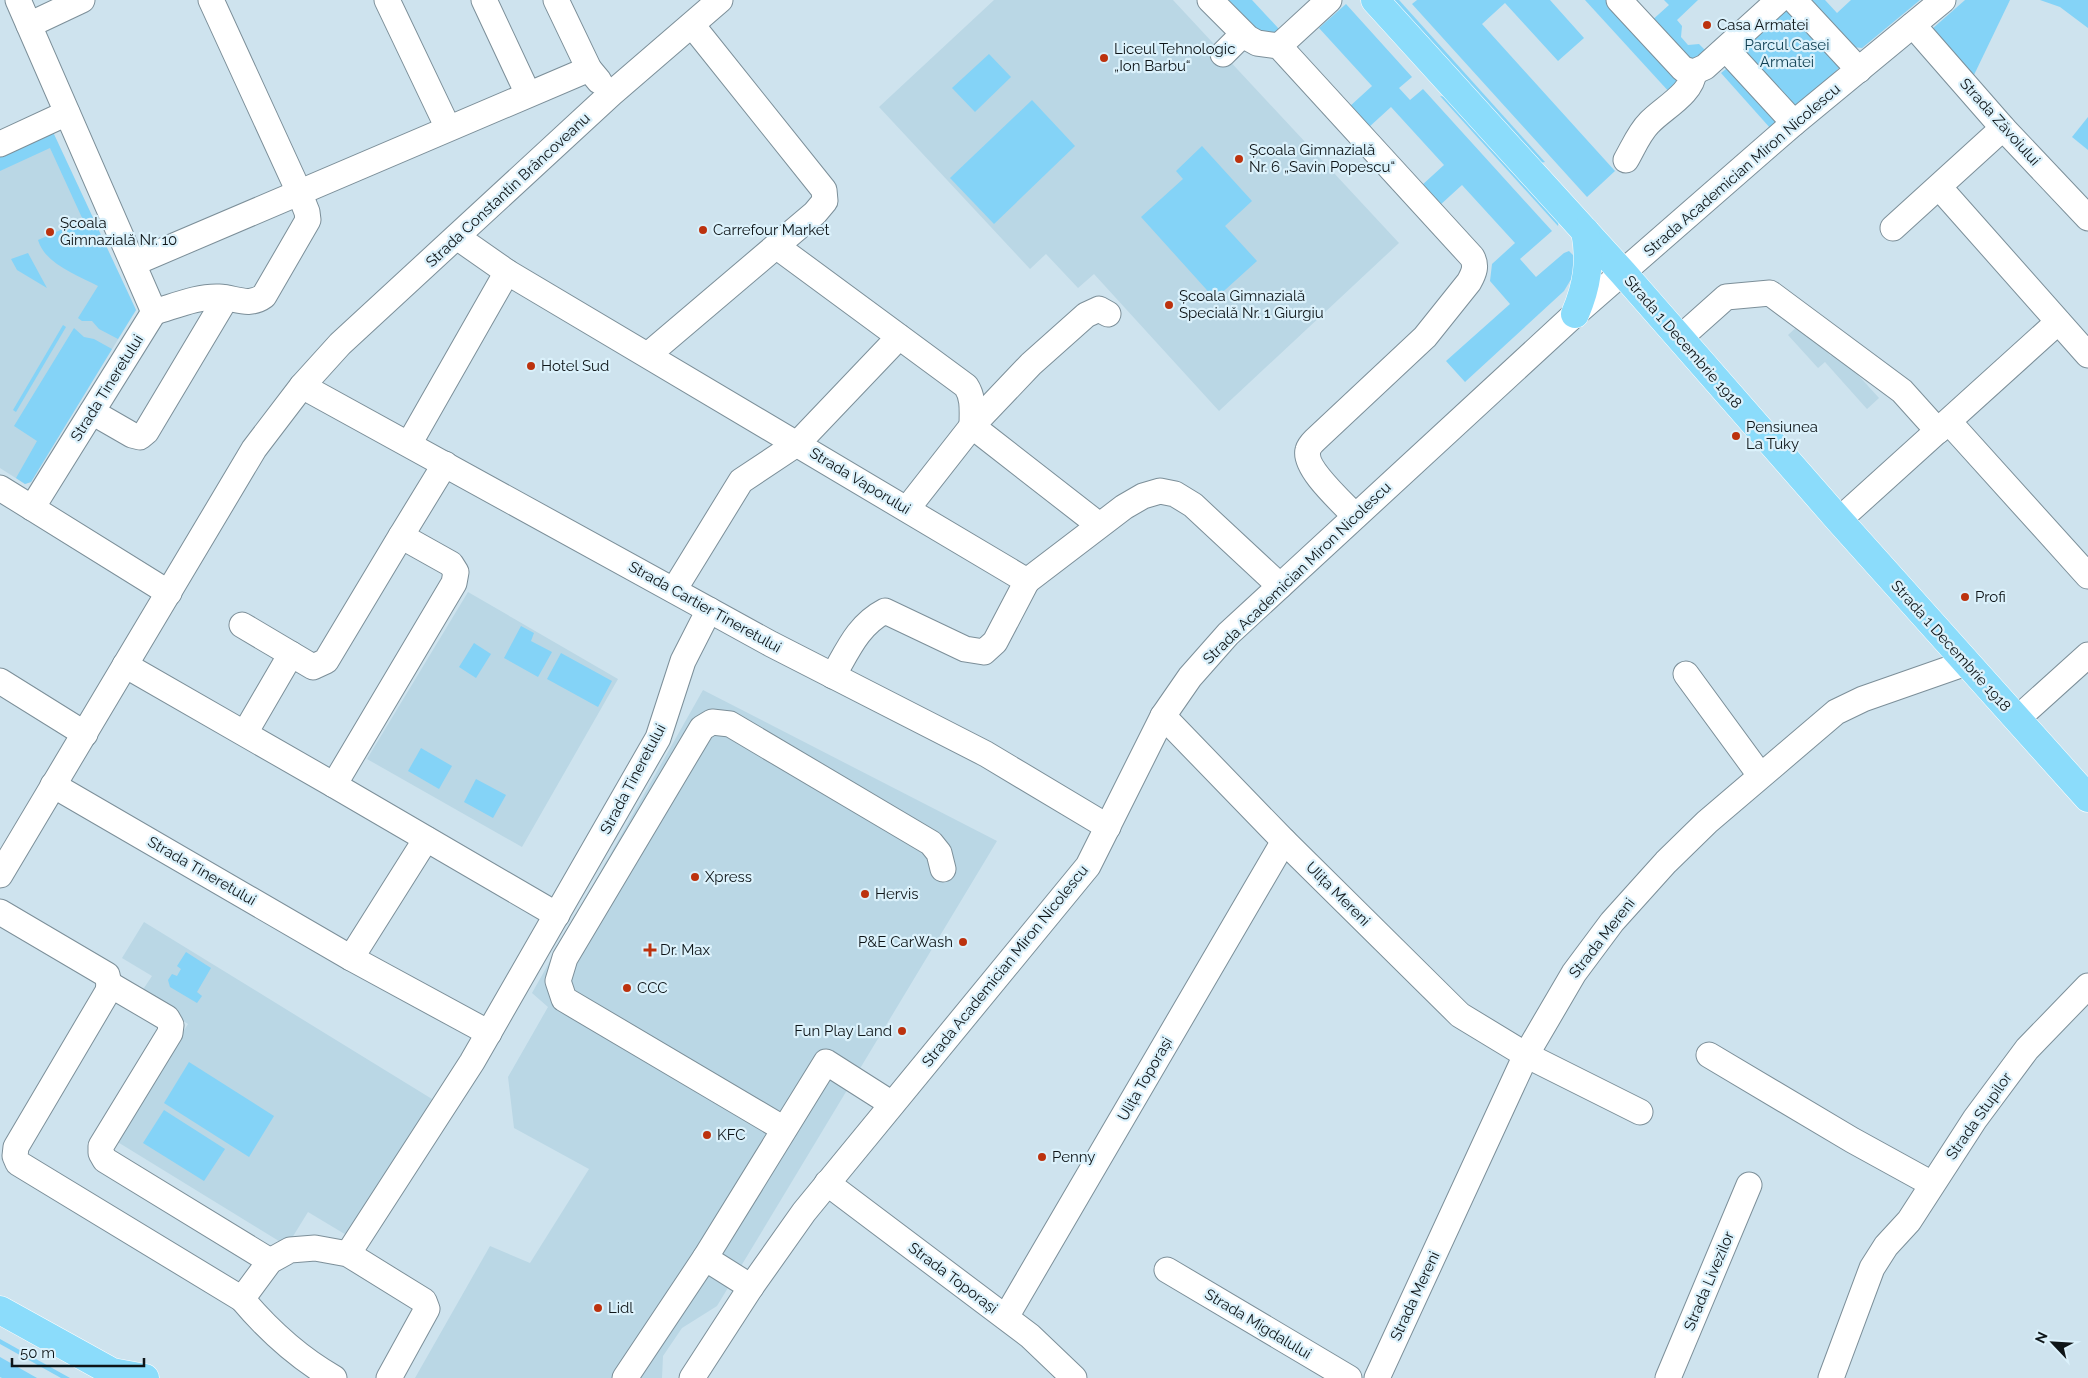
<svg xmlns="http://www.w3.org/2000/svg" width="2088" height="1378" font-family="Raleway,sans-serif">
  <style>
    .built { fill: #bad7e5 }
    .green { fill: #84d3f7 }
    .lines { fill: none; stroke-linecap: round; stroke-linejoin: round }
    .minor-casing { stroke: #7c8f99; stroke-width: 27 }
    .major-casing { stroke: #fff; stroke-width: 29 }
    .minor { stroke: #fff; stroke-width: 25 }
    .major { stroke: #8bdcfb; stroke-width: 28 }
    .poi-dot { fill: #bc320e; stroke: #dbf1fb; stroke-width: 2 }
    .labels { text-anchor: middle; stroke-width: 4.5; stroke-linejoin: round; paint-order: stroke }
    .poi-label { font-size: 15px; fill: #0e1518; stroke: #dbf1fb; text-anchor: start }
    .park-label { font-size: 15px; fill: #0f3f52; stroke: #dbf1fb }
    .street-label { font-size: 15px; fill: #0e1518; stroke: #dbf1fb }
  </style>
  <rect width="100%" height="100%" fill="#cee3ee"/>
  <g class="built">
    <path d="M 994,0 L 1173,0 L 1399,243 L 1219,411 L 1094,274 L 1078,288 L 1046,254 L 1030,269 L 879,107 Z"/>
    <path d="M 52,130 L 136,310 L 31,482 L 25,484 L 0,468 L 0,155 Z"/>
    <path d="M 1801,323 L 1831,356 L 1836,351 L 1879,398 L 1867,409 L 1825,362 L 1818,368 L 1788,335 Z"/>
    <path d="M 468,592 L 618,679 L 522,847 L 367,759 Z"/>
    <path d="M 703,690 L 997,841 L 717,1306 L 682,1328 L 663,1356 L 662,1378 L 415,1378 L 490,1246 L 530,1263 L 589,1169 L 514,1128 L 508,1077 L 548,1007 L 532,993 Z"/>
    <path d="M 144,922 L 432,1099 L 348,1236 L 308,1212 L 287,1246 L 116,1141 L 188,1024 L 140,994 L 152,976 L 122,958 Z"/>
  </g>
  <g class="green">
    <path d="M 1222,0 L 1252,0 L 1279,29 L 1274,33 L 1263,35 Z"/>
    <path d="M 1392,0 L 1399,0 L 1545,162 L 1540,163 Z"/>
    <path d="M 1417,0 L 1550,0 L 1584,38 L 1558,61 L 1505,3 L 1482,24 L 1615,171 L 1587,197 L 1412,4 Z"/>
    <path d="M 1585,0 L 1610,0 L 1683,82 L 1671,94 Z"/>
    <path d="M 1664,0 L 1698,0 L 1677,20 L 1682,26 L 1681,37 L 1688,45 L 1699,44 L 1705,50 L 1733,24 L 1739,31 L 1700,66 L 1649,23 L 1669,5 Z"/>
    <path d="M 1812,0 L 1825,0 L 1837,13 L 1851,0 L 1920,0 L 1862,48 L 1853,47 Z"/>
    <path d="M 1965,0 L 2010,0 L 1973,77 L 1932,29 Z"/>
    <path d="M 2040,0 L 2088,0 L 2088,28 L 2060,7 Z"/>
    <path d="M 1346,4 L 1412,77 L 1399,88 L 1410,100 L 1423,89 L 1552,231 L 1520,259 L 1536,277 L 1564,253 L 1569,251 L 1574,256 L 1573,276 L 1564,291 L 1465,382 L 1446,361 L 1510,304 L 1490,281 L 1492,264 L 1515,243 L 1462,185 L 1439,206 L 1421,186 L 1444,165 L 1391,107 L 1368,128 L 1349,107 L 1372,86 L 1319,28 Z"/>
    <path d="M 1786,4 L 1840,67 L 1797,108 L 1739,45 Z"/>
    <path d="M 989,54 L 1011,77 L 975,112 L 952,88 Z"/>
    <path d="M 1726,69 L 1730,69 L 1775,119 L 1775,124 L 1771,129 L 1721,73 Z"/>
    <path d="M 1440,96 L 1447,97 L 1559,220 L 1558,226 Z"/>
    <path d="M 1032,100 L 1075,146 L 994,224 L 950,178 Z"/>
    <path d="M 2088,117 L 2088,150 L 2072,137 Z"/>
    <path d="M 52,130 L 136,310 L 118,339 L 99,329 L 92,321 L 82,321 L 78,318 L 98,286 C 77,275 45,264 38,240 L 83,220 L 50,148 L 0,171 L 0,155 Z"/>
    <path d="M 1202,146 L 1252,201 L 1225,226 L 1257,261 L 1215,299 L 1141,217 L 1183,179 L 1176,171 Z"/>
    <path d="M 28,253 L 47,288 L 17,270 L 11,259 Z"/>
    <path d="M 63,325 L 66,327 L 16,412 L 13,410 Z"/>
    <path d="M 74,328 L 84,337 L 94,339 L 112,349 L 31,482 L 25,484 L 16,478 L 37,441 L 14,426 Z"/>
    <path d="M 521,626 L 534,633 L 531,641 L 552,652 L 538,677 L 504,658 Z"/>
    <path d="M 474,643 L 491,654 L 476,678 L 459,667 Z"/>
    <path d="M 561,653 L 612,681 L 598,707 L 547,679 Z"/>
    <path d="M 421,748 L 452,766 L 439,789 L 408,771 Z"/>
    <path d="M 476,779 L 506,795 L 493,818 L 464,802 Z"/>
    <path d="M 186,952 L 211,968 L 197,992 L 202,996 L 197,1003 L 170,987 L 168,980 L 172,974 L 177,976 L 181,969 L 177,966 Z"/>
    <path d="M 189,1062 L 274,1116 L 249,1157 L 164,1103 Z"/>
    <path d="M 164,1110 L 225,1149 L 204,1181 L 143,1143 Z"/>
    <path d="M 0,1339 L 70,1378 L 61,1378 L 0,1344 Z"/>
    <path d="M 0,1357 L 37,1378 L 2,1378 L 0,1377 Z"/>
  </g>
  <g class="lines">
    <g class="minor-casing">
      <g id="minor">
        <path d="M 18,0 L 154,312"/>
        <path d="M 387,0 L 448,128"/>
        <path d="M 484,0 L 528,94"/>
        <path d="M 556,0 L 589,69 L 599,81"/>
        <path d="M 1210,0 L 1248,38 L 1257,43 L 1279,46 L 1472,257 C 1477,266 1474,273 1469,282 L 1425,337 L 1315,440 C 1313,442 1309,446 1308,450 C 1303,468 1343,503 1355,516"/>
        <path d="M 1619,0 L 1683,69 L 1694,72 L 1705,67 L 1779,0"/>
        <path d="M 1794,0 L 1859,70"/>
        <path d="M 29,25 L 82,0"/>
        <path d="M 1913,25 L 2003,128 L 2088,218"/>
        <path d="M 1279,46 L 1329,0"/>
        <path d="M 1726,49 L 1794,123"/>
        <path d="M 1223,54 L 1243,34"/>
        <path d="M 0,144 L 67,113"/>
        <path d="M 1626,160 C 1633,148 1639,133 1649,123 C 1663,108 1692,94 1694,72"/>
        <path d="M 1939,187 L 2088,355"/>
        <path d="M 1893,228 L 2003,128"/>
        <path d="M 457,237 L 507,272 L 1027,581 L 995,642 L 984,652 L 965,649 L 885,611 C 858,625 848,650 833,676"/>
        <path d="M 776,246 L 966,386 C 974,398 972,412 972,426 L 1099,525"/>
        <path d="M 134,263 L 589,69"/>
        <path d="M 154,312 C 175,306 198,296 219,297 C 236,298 249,307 264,296 L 308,220 L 307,212 L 299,192 L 211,0"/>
        <path d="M 1680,338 L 1726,297 L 1770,293 L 1902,391 L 1938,431"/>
        <path d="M 649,354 L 815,213 L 825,201 L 824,190 L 692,25"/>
        <path d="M 302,386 L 771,644 L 986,754 L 1108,827"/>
        <path d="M 92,412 L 132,435 L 140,437 L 146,432 L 226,298"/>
        <path d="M 1949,422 L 2088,576"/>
        <path d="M 409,444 L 507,272"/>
        <path d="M 0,488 L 169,593"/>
        <path d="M 32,508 L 154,312"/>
        <path d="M 907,509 L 972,426 L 1031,364 L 1086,315 L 1099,309 L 1108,314"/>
        <path d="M 1839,520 L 2058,322"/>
        <path d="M 1027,581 L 1124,507 L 1143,496 L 1160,491 L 1175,494 L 1193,505 L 1280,586"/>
        <path d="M 674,590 L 741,481 L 798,443 L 899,337"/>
        <path d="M 242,625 L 291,654"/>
        <path d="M 125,665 L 334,785 L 557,915"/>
        <path d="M 1686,674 L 1760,775"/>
        <path d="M 0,681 L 85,734"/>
        <path d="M 1163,716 L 1284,841 L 1460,1015 L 1526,1055 L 1640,1112"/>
        <path d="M 2017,719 L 2088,655"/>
        <path d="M 245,733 L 291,654 L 313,667 L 326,661 L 401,536"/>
        <path d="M 53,785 L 351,958 L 489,1033"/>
        <path d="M 334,785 L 454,583 L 456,572 L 451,564 L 401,536 L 445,464"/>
        <path d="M 0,875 L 254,449 L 302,386 L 340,344 L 611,94 L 720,0"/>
        <path d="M 0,912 L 107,975 L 109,984 L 108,991 L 16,1147 L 15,1156 L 18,1163 L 242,1299 L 270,1261 L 290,1250 L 315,1248 L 348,1254 L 424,1301 L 427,1309 L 389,1378"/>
        <path d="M 351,958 L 426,839"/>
        <path d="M 109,984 L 167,1018 L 171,1025 L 170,1033 L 101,1146 L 101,1153 L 105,1160 L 270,1261"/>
        <path d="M 1709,1055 L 1852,1140 L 1932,1184"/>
        <path d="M 784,1129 L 564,999 L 558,981 L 565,958 L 702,728 L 712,722 L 730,724 L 931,843 L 939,853 L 943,869"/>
        <path d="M 827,1183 L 1030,1336 L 1074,1378"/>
        <path d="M 348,1254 L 472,1062 L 658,738 L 683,661 L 709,610"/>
        <path d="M 705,1258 L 826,1062 L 892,1104"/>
        <path d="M 1167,1270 L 1349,1378"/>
        <path d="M 242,1299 C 269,1331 297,1357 334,1378"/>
        <path d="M 1006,1317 L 1284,841"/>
        <path d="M 625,1378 L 705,1258 L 751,1287"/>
        <path d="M 692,1378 L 751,1287 L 804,1212 L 1088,866 L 1163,716 L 1190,677 L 1228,634 L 1575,314 L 1794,123 L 1943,0"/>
        <path d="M 1377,1378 L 1526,1055 L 1574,973 L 1612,922 L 1666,862 L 1707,822 L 1836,712 L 1863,699 L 1966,663"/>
        <path d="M 1668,1378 L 1749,1185"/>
        <path d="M 1831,1378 L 1872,1268 L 1886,1246 L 1909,1221 L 1975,1119 L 2027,1049 L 2088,986"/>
      </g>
    </g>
    <g class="major-casing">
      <g id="major">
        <path d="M 1375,0 L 1623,273 L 1839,520 L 2088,798"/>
        <path d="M 1575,314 C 1587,286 1591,261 1585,231"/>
        <path d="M 0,1310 L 112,1372 L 145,1378"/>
      </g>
    </g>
    <use href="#minor" class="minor"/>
    <use href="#major" class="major"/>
  </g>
  <g class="poi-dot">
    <circle cx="1707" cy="25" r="5"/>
    <circle cx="1104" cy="58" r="5"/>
    <circle cx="1239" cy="159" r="5"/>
    <circle cx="703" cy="230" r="5"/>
    <circle cx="50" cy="232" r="5"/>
    <circle cx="1169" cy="305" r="5"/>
    <circle cx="531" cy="366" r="5"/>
    <circle cx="1736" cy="436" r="5"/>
    <circle cx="1965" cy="597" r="5"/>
    <circle cx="695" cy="877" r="5"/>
    <circle cx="865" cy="894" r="5"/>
    <circle cx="963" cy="942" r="5"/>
    <path d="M647.5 942.5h5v5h5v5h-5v5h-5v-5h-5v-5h5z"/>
    <circle cx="627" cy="988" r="5"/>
    <circle cx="902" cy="1031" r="5"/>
    <circle cx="707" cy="1135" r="5"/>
    <circle cx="1042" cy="1157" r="5"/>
    <circle cx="598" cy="1308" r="5"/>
  </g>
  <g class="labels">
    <g class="poi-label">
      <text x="1717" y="30">Casa Armatei</text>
      <text x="1114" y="54">Liceul Tehnologic<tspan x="1114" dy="17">„Ion Barbu“</tspan></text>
      <text x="1249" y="155">Școala Gimnazială<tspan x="1249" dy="17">Nr. 6 „Savin Popescu“</tspan></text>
      <text x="60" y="228">Școala<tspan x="60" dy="17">Gimnazială Nr. 10</tspan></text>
      <text x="713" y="235">Carrefour Market</text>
      <text x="1179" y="301">Școala Gimnazială<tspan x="1179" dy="17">Specială Nr. 1 Giurgiu</tspan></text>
      <text x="541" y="371">Hotel Sud</text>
      <text x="1746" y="432">Pensiunea<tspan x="1746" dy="17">La Tuky</tspan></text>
      <text x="1975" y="602">Profi</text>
      <text x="705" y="882">Xpress</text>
      <text x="875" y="899">Hervis</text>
      <text x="953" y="947" text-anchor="end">P&amp;E CarWash</text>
      <text x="660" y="955">Dr. Max</text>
      <text x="637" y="993">CCC</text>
      <text x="892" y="1036" text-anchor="end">Fun Play Land</text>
      <text x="717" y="1140">KFC</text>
      <text x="1052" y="1162">Penny</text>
      <text x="608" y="1313">Lidl</text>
    </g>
    <g class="park-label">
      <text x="1787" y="50">Parcul Casei<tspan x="1787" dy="17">Armatei</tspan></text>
    </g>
    <g class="street-label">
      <text transform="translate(2000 122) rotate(48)" y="5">Strada Zăvoiului</text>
      <text transform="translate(1742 170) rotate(-41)" y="5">Strada Academician Miron Nicolescu</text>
      <text transform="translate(508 190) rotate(-43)" y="5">Strada Constantin Brâncoveanu</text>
      <text transform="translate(1683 342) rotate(49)" y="5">Strada 1 Decembrie 1918</text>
      <text transform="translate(107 388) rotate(-58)" y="5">Strada Tineretului</text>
      <text transform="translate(860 481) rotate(31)" y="5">Strada Vaporului</text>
      <text transform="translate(1297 573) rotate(-44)" y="5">Strada Academician Miron Nicolescu</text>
      <text transform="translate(705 607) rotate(29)" y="5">Strada Cartier Tineretului</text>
      <text transform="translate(1951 646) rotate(48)" y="5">Strada 1 Decembrie 1918</text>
      <text transform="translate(633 779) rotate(-62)" y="5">Strada Tineretului</text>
      <text transform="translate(202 871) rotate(30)" y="5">Strada Tineretului</text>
      <text transform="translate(1338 894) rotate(45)" y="5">Ulița Mereni</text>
      <text transform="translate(1602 938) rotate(-52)" y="5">Strada Mereni</text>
      <text transform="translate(1005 966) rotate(-51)" y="5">Strada Academician Miron Nicolescu</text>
      <text transform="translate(1145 1079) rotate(-60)" y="5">Ulița Toporași</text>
      <text transform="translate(1979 1116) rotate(-55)" y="5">Strada Stupilor</text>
      <text transform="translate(953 1278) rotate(37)" y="5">Strada Toporași</text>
      <text transform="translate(1709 1281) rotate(-67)" y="5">Strada Livezilor</text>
      <text transform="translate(1415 1296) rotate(-65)" y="5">Strada Mereni</text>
      <text transform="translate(1258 1324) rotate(31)" y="5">Strada Migdalului</text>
    </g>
  </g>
  <g transform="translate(2053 1343) rotate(295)" stroke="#dbf1fb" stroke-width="4" paint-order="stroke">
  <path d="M0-4L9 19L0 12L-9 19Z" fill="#0e1518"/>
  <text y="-8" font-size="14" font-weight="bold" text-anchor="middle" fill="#0e1518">N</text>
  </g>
  <path d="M12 1358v8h132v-8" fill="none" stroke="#0e1518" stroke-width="2.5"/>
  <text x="20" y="1358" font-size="15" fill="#0e1518" stroke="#dbf1fb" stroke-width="4" paint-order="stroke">50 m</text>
</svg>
